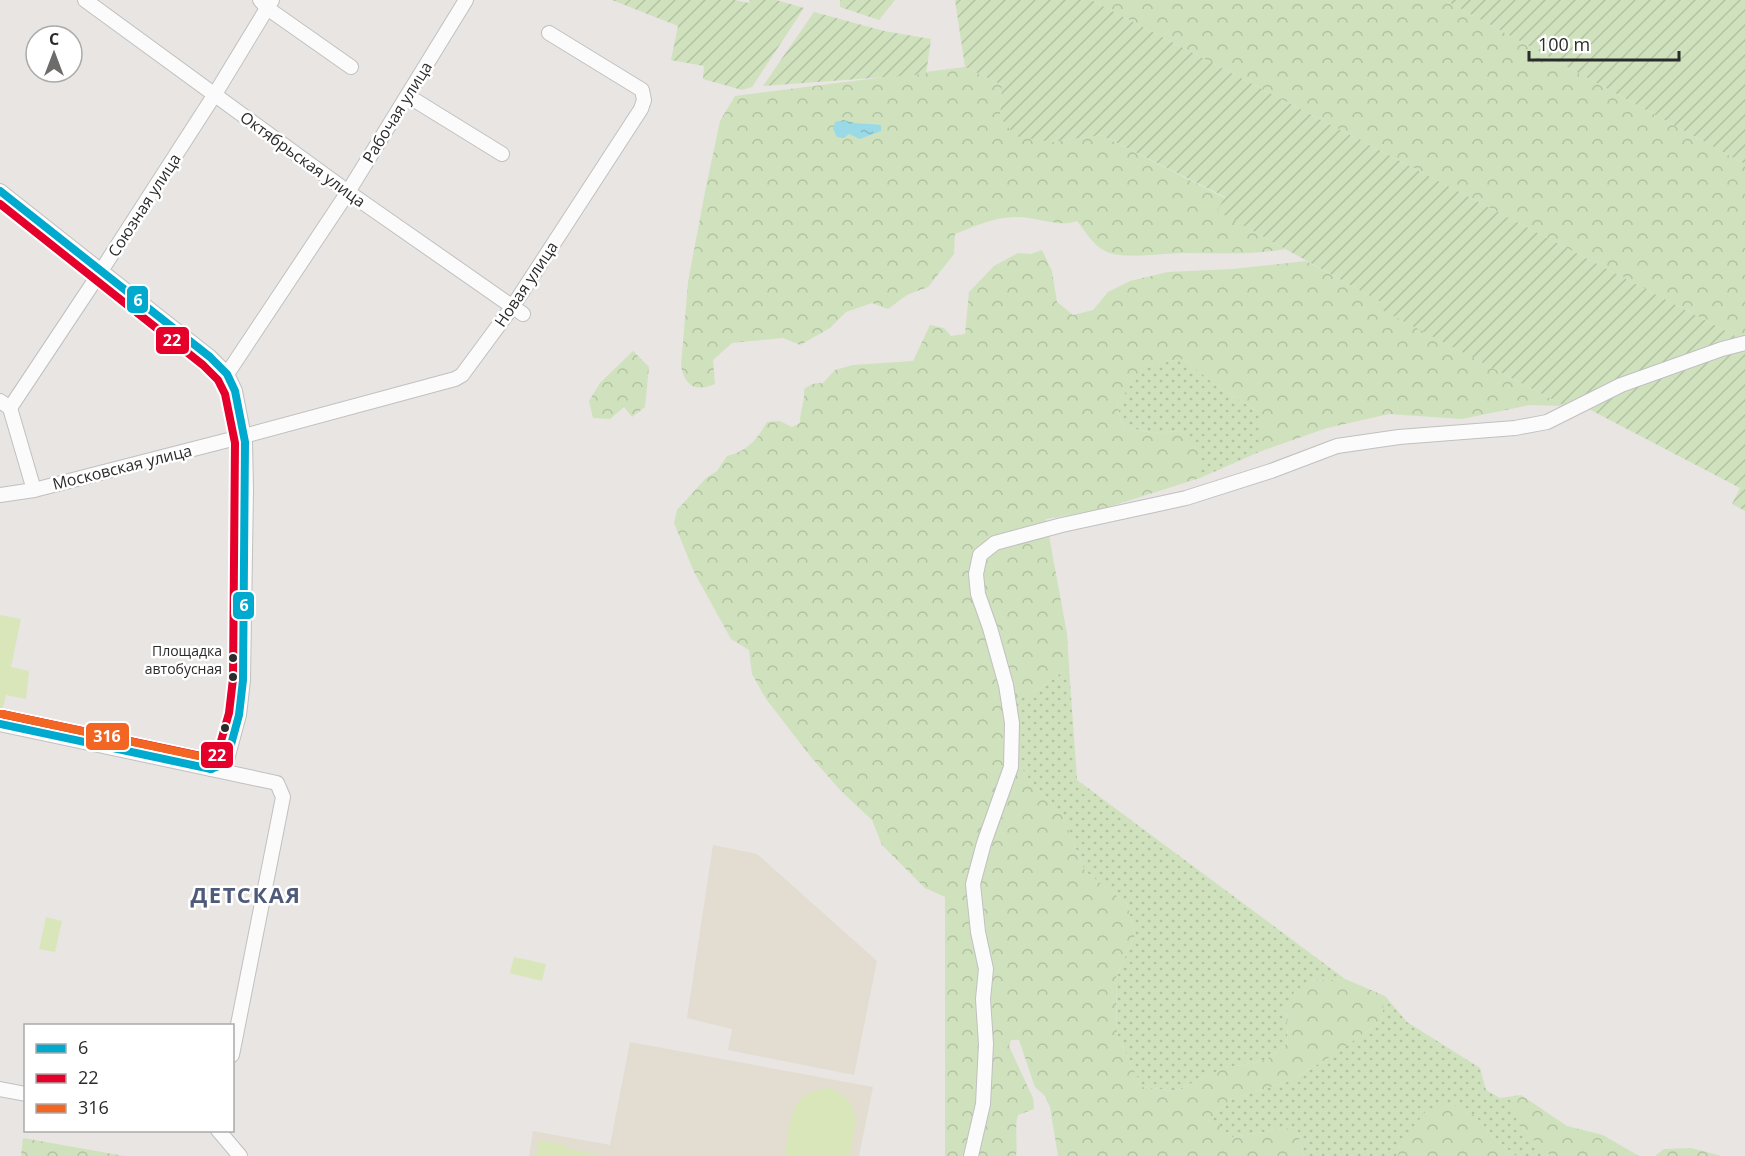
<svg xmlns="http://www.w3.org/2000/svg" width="1745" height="1156" font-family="'Open Sans',sans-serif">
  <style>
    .education { fill: #e3dcd1 }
    .grass { fill: url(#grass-dots) }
    .forest { fill: url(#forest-crowns) }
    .garden { fill: url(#garden-furrows) }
    .pitch { fill: #d9e6ba }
    .water { fill: url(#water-ripples) }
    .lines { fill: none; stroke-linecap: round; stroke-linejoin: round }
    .minor-casing { stroke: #c1c0c0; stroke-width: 16 }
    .minor { stroke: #fcfbfb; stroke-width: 14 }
    .bus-1-casing { stroke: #fff; stroke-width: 12 }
    .bus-2-casing { stroke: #fff; stroke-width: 12 }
    .bus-3-casing { stroke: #fff; stroke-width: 12 }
    .bus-1 { stroke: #00a9ce; stroke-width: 8 }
    .bus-2 { stroke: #e4002b; stroke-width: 8 }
    .bus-3 { stroke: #f26522; stroke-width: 8 }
    .bus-dot { fill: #2b2b2b; stroke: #fff; stroke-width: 2 }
    .labels { text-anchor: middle; stroke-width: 5; stroke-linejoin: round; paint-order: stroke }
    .bus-label { font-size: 14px; fill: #2b2b2b; stroke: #fff; text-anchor: end }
    .street-label { font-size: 16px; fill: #2b2b2b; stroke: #fff }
    .district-label { font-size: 22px; font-weight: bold; letter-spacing: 1.5px; fill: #4e5a7a; stroke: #fff }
    .line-badge { stroke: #fff; stroke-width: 2 }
    .badge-label { font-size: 16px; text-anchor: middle; font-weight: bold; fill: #fff }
  </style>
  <defs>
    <pattern id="grass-dots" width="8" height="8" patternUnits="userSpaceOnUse" patternTransform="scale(1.5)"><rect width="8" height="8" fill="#cfe2bd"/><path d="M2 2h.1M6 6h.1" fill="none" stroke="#b2c2a3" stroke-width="1.8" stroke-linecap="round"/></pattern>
    <pattern id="forest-crowns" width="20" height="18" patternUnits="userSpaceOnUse" patternTransform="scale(1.5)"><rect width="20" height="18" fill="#cfe2bd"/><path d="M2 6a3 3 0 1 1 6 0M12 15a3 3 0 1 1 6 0" fill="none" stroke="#b2c2a3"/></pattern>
    <pattern id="garden-furrows" width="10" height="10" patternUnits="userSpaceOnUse" patternTransform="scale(1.5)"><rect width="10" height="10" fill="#cfe2bd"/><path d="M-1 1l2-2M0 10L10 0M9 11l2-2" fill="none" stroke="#b2c2a3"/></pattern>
    <pattern id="water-ripples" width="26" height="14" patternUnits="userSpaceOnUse" patternTransform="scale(1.5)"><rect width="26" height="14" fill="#9ad9e6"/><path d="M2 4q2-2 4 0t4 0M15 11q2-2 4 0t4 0" fill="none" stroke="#85bac5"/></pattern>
  </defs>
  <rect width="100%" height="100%" fill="#e8e5e2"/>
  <g class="education">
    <path d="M 713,845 L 757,854 L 877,961 L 854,1075 L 728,1050 L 732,1029 L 687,1018 Z"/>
    <path d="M 630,1042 L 873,1087 L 859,1156 L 529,1156 L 533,1131 L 610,1145 Z"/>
  </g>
  <g class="grass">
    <path d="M 1184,359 L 1218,387 L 1259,412 L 1259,452 L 1200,478 L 1200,445 L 1181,431 L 1152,433 L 1122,426 L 1117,404 L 1144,366 Z"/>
    <path d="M 1069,667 L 1077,780 L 1345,979 L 1309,981 L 1286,1008 L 1288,1043 L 1266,1060 L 1225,1068 L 1175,1091 L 1142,1087 L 1117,1035 L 1116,977 L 1135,935 L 1127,904 L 1085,871 L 1063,817 L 1029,779 L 1011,753 L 1009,704 L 1041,688 Z"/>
    <path d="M 1385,996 L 1407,1022 L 1480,1068 L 1486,1090 L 1500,1098 L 1521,1095 L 1511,1102 L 1523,1129 L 1551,1156 L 1516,1156 L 1495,1139 L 1474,1115 L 1400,1144 L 1398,1156 L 1304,1156 L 1296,1127 L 1232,1137 L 1211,1120 L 1230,1099 L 1290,1081 L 1333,1055 L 1381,1021 Z"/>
  </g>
  <g class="forest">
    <path d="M 1091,0 L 1445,0 L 1745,164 L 1745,341 Z"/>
    <path d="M 965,67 L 1002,85 L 1000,117 L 1052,142 L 1101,135 L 1225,198 L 1218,211 L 1285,249 C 1251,255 1218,253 1184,253 C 1165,253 1120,260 1105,251 C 1093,245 1085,231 1077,221 C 1058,228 1038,217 1018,217 C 996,216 975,226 955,234 L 954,254 L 928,287 L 907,295 L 888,309 L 872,303 L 846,312 L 830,328 L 800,345 L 783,338 L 732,343 L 713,360 L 715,384 C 696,392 685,387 681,366 L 688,282 L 705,192 L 720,121 L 735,96 Z"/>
    <path d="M 1042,250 L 1052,271 L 1057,302 L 1073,315 L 1093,310 L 1108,292 L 1130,281 L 1168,272 L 1232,269 L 1306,261 L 1382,302 L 1379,308 L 1565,406 L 1529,405 L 1462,419 L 1389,414 L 1327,428 L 1259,452 L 1259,412 L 1218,387 L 1184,359 L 1145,366 L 1117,404 L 1122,426 L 1151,433 L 1181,431 L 1201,445 L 1200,478 L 1099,510 L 1046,519 L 1067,634 L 1069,667 L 1041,688 L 1009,704 L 1011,753 L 1029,779 L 1063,817 L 1085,871 L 1127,904 L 1135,935 L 1116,977 L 1117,1035 L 1142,1087 L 1175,1091 L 1225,1068 L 1266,1060 L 1288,1043 L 1286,1008 L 1294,992 L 1309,981 L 1345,979 L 1385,996 L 1381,1021 L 1333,1055 L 1290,1081 L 1230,1099 L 1212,1119 L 1232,1137 L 1296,1127 L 1304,1156 L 1058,1156 L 1050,1107 L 1045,1096 L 1035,1087 L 1019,1040 L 1011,1040 L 1009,1046 L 1033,1098 L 1034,1109 L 1018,1115 C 1014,1129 1018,1141 1016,1156 L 945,1156 L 945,897 L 925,888 L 882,845 L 872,820 L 841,791 L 811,757 L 766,699 L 752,674 L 749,650 L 731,639 L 694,572 L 674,523 L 677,510 L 706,478 L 717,471 L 727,456 C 747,451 757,440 767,422 L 780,421 L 792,427 L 800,423 C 800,410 805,402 804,389 L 812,384 L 823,383 L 835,370 L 853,365 L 913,361 L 930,325 L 944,328 L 951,336 L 965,334 L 969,292 L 994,266 L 1018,253 L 1031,254 Z"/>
    <path d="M 633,351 L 649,367 L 645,407 L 632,417 L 624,407 L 610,419 L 593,418 L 589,401 L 600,383 Z"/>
    <path d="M 1521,1095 L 1567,1126 L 1603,1135 L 1639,1156 L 1551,1156 C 1536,1141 1512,1124 1511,1102 Z"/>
    <path d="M 1449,1103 L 1474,1115 L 1495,1139 L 1516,1156 L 1398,1156 L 1400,1144 L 1426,1111 Z"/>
    <path d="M 23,1138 L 124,1156 L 21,1156 Z"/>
    <path d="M 1691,1148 L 1722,1156 L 1655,1156 L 1664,1149 Z"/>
  </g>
  <g class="garden">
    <path d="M 612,0 L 734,0 L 749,3 L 750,0 L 776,0 L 804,8 L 752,87 L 742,90 L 703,79 L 704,66 L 671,60 L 678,26 Z"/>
    <path d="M 840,0 L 895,0 L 879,20 L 840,7 Z"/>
    <path d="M 955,0 L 1091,0 L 1745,341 L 1745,511 L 1732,504 L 1740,488 L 1581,405 L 1565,406 L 1378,308 L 1381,302 L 1217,211 L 1225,197 L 1101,135 L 1052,142 L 1015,136 L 1000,117 L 1002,85 L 965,67 Z"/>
    <path d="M 1445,0 L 1745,0 L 1745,164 Z"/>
    <path d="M 814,12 L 884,31 L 931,39 L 926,74 L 763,86 Z"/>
  </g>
  <g class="pitch">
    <path d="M 0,615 L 21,619 L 11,667 L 29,671 L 26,699 L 6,695 L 2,712 L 0,711 Z"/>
    <path d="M 46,917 L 62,921 L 55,952 L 39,949 Z"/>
    <path d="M 514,957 L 546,964 L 542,981 L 510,973 Z"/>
    <path d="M 830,1088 C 865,1104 855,1125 850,1156 L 785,1156 C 791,1122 788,1091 830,1088 Z"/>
    <path d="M 539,1140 L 565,1145 L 565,1148 L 606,1156 L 536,1156 Z"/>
  </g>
  <path class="water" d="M 844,120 C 855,125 868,123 881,125 L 881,131 L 860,139 L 849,134 L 844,138 L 837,137 L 833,129 L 835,122 Z"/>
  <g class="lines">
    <g class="minor-casing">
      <g id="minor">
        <path d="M 85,0 L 348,192 L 523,314"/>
        <path d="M 260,0 L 267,8 L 351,67"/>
        <path d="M 408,96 L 502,154"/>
        <path d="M 0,191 L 210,357 L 227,374 L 235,391 L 245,442 L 246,489 L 243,680 L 239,715 L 226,763 L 211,769"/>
        <path d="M 227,374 L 348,192 L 466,0"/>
        <path d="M 0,401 L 10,408 L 34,490"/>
        <path d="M 10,408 L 101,271 L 215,94 L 272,0"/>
        <path d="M 0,495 L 34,490 L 244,436 L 455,379 L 462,375 L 513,306 L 641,109 L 644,100 L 642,90 L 549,33"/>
        <path d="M 0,724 L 277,783 L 283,797 L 232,1055"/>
        <path d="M 0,1089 L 26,1094"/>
        <path d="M 218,1130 L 240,1156"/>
        <path d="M 971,1156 L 983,1104 L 986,1044 L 983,999 L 986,969 L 978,932 L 973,884 L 984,843 L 1011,767 L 1012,723 L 1006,685 L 990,628 L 978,594 L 976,574 L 980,555 L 995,543 L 1062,525 L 1186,498 L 1271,471 L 1337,446 L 1399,437 L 1515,428 L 1547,422 L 1621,385 L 1722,349 L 1745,343"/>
      </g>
    </g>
    <use href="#minor" class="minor"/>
    <g class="bus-1-casing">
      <g id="bus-1">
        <path d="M 0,191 L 210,357 L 227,374 L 235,391 L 245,442 L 243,680 L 239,715 L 226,763 L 211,769"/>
        <path d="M 0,724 L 211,769"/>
      </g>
    </g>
    <g class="bus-2-casing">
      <path id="bus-2" d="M 0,204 L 203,365 L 218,380 L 225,394 L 235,443 L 233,679 L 229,713 L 217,755 L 210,758 L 2,714"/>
    </g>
    <g class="bus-3-casing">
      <path id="bus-3" d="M 2,714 L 213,759"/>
    </g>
    <use href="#bus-1" class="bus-1"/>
    <use href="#bus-2" class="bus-2"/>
    <use href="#bus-3" class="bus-3"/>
  </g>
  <g class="bus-dot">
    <circle cx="233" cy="658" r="5"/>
    <circle cx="233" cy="677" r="5"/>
    <circle cx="225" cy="728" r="5"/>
  </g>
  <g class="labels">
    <g class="bus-label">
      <text x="222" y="656">Площадка<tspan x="222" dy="18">автобусная</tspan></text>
    </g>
    <g class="street-label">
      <text transform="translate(397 112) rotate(-58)" y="6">Рабочая улица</text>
      <text transform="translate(303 159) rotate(36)" y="6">Октябрьская улица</text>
      <text transform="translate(144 205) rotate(-57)" y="6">Союзная улица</text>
      <text transform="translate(526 284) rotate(-56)" y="6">Новая улица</text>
      <text transform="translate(122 467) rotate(-14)" y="6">Московская улица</text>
    </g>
    <g class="district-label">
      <text x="246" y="903">ДЕТСКАЯ</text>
    </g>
  </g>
  <g class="line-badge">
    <rect x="126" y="285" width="23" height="29" rx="6" fill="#00a9ce"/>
    <rect x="155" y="326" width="35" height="29" rx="6" fill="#e4002b"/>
    <rect x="232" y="591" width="23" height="29" rx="6" fill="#00a9ce"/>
    <rect x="85" y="722" width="45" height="29" rx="6" fill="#f26522"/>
    <rect x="200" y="741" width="34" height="28" rx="6" fill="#e4002b"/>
  </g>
  <g class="badge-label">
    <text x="138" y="306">6</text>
    <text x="172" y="346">22</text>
    <text x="244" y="611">6</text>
    <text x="107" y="742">316</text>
    <text x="217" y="761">22</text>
  </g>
  <rect x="24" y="1024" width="210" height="108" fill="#ffffff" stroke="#aaaaaa" stroke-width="1.5"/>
  <rect x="36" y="1044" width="30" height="9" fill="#00a9ce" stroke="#aaaaaa" stroke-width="1.5"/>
  <text x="78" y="1054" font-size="18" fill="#2b2b2b">6</text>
  <rect x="36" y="1074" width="30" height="9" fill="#e4002b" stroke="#aaaaaa" stroke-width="1.5"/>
  <text x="78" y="1084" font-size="18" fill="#2b2b2b">22</text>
  <rect x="36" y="1104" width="30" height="9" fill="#f26522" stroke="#aaaaaa" stroke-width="1.5"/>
  <text x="78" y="1114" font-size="18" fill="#2b2b2b">316</text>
  <g transform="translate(54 54)"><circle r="28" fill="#ffffff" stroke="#aaaaaa" stroke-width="1.5"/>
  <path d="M0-4.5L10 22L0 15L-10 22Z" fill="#6d6c6b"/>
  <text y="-9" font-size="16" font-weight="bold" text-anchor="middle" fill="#2b2b2b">С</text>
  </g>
  <path d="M1529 51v9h150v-9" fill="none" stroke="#2b2b2b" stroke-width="3"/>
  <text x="1538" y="51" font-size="18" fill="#2b2b2b" stroke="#ffffff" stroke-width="4.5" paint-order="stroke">100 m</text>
</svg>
